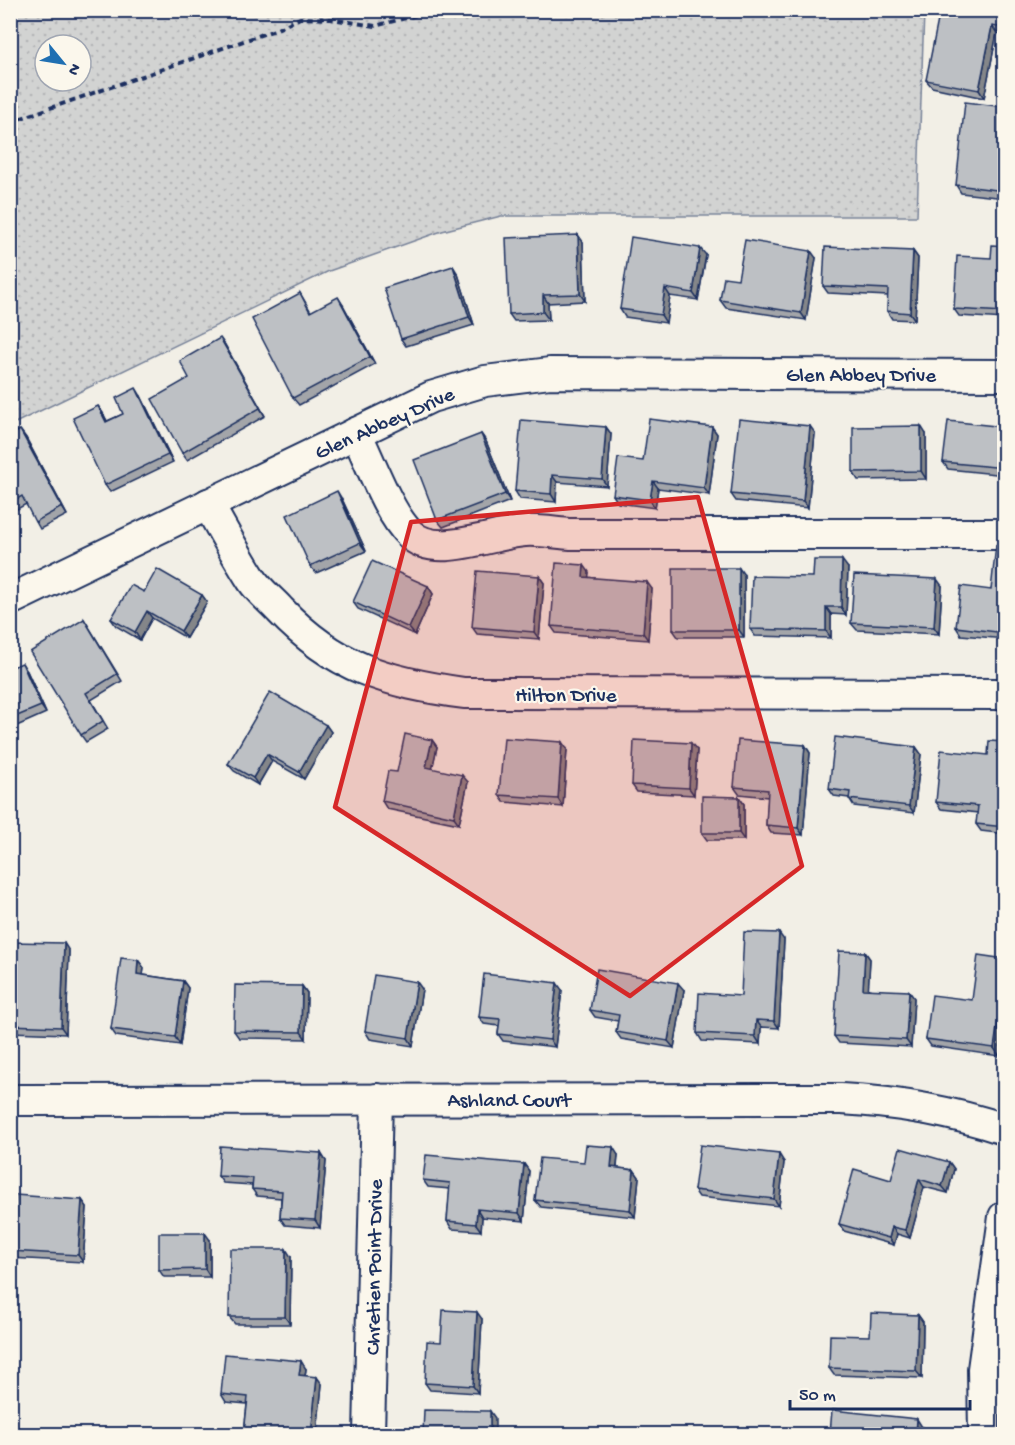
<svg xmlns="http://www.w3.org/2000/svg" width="1015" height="1445" font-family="'Gochi Hand',sans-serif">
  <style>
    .grass { fill: url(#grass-dots); stroke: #768198; stroke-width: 1.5; fill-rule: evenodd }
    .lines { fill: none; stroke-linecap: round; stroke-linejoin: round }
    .minor-casing { stroke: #1b2f5e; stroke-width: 34 }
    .path { stroke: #1b2f5e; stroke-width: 4; stroke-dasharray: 6 4.5; stroke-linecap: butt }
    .minor { stroke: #fbf7ec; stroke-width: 30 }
    .wall { fill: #a3a5a9; stroke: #1b2f5e; stroke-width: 1.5 }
    .shaded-wall { fill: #848689; stroke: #1b2f5e; stroke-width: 1.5 }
    .building { fill: #bdc0c4; stroke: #1b2f5e; stroke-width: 1.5 }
    .marked { fill: #d62828; fill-opacity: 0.2; stroke: #d62828; stroke-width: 4.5; stroke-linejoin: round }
    .labels { text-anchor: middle; stroke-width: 4.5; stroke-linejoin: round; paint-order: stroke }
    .street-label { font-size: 21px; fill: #1b2f5e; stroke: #fbf7ec }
  </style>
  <defs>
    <pattern id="grass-dots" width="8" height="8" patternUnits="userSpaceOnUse" patternTransform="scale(1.5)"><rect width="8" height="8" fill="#d2d3d2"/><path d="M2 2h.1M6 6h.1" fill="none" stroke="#b4b5b7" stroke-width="1.8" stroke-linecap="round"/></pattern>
  </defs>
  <rect width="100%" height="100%" fill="#f2efe6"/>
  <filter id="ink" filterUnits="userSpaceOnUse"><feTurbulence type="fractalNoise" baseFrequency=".0167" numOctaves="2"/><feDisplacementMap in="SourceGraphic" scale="12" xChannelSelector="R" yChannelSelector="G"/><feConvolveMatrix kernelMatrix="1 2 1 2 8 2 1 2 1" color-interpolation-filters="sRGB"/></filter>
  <g filter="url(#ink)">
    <path class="grass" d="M 11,10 L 924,11 L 917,216 L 501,216 L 442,231 L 329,271 L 11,425 ZM 45,45 L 81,45 L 81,81 L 45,81 Z"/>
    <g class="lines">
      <g class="minor-casing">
        <g id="minor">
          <path d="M 356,433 C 370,461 388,513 410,534 C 435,560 493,533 525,531 C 539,530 556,533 571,534 L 1004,534"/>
          <path d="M 208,504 C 222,529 236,555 252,580 C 259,591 271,600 280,610 C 335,668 386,682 464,693 L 1004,694"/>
          <path d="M 10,600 L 431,397 L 485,381 L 550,373 L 1004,375"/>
          <path d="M 10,1100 L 841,1099 C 898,1102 950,1111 1004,1129"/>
          <path d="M 369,1434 L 377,1099"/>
          <path d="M 984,1434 L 983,1369 L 1004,1217"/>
        </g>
      </g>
      <path class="path" d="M 10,122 L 275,30 L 300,18 L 331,19 L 375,26 L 436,10"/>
      <use href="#minor" class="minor"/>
    </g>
    <g class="wall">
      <path d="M 1005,10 L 1005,35 L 997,33 L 984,98 L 932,87 L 926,80 Z"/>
      <path d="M 1005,107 L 1005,198 L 961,193 L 956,185 Z"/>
      <path d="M 578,235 L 583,242 L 585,301 L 548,303 L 549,320 L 514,321 L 509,314 Z"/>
      <path d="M 1005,246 L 1005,319 L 959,316 L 954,309 L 991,258 Z"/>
      <path d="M 913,251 L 918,258 L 915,320 L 892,319 L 887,311 L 888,296 L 828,293 L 823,286 Z"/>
      <path d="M 706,255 L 698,300 L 670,296 L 666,323 L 625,317 L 620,309 Z"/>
      <path d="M 816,258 L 806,320 L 726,308 L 720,300 Z"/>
      <path d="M 458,274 L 474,325 L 406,346 L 401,339 Z"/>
      <path d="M 300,293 L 311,312 L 343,305 L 375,364 L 299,405 L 293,398 Z"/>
      <path d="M 225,345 L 265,416 L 187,460 L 182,453 L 189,378 Z"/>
      <path d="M 141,396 L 173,462 L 110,492 L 105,485 L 98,406 L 107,421 L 123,414 Z"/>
      <path d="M 606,427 L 611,434 L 607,486 L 557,482 L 556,502 L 520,499 L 515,491 Z"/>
      <path d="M 712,427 L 717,434 L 709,495 L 658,488 L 655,508 L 618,503 L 613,495 L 643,461 Z"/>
      <path d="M 1005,427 L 1005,475 L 948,469 L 943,462 Z"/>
      <path d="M 20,430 L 26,438 L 67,515 L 40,529 L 26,504 L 10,513 L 10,436 Z"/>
      <path d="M 815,433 L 808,508 L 736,501 L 731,494 Z"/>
      <path d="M 481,434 L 486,441 L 510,501 L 443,527 L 437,520 Z"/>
      <path d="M 926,434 L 926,479 L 858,480 L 853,472 Z"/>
      <path d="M 342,499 L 366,551 L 316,573 L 310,566 Z"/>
      <path d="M 1005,546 L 1005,639 L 961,635 L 956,627 L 991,590 Z"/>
      <path d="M 848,568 L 846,615 L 831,614 L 831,638 L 755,636 L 750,629 L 813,577 Z"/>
      <path d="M 589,572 L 588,577 L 652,589 L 648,640 L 556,633 L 551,626 Z"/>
      <path d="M 744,575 L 744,637 L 678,637 L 673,630 Z"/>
      <path d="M 539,576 L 544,583 L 539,639 L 477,634 L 472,627 Z"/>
      <path d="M 428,586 L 433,594 L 415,635 L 358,609 L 353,602 Z"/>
      <path d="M 942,586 L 939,634 L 857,630 L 851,623 Z"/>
      <path d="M 144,592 L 202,595 L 207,602 L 186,638 L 152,618 L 140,640 L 116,626 L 111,619 Z"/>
      <path d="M 84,619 L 122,681 L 91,700 L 108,729 L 86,742 L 81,735 Z"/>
      <path d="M 10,668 L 27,671 L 46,713 L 10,729 Z"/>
      <path d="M 326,725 L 331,732 L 304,779 L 272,761 L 258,785 L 234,771 L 228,764 Z"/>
      <path d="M 432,740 L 437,747 L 432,769 L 468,782 L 459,824 L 387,809 L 382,801 L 397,772 Z"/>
      <path d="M 1005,742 L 1005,834 L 981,831 L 976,824 L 978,813 L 941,809 L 936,802 L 988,755 Z"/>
      <path d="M 805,745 L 810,753 L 803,835 L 771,833 L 766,825 L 768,797 L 739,794 L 734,787 Z"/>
      <path d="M 916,747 L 921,754 L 914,813 L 854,806 L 849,798 L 834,796 L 829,789 Z"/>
      <path d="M 567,749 L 563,807 L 504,802 L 499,795 Z"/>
      <path d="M 697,750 L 694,795 L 637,792 L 632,785 Z"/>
      <path d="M 739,797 L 744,804 L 744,840 L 707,840 L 702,833 Z"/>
      <path d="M 784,940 L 779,1028 L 761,1027 L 760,1044 L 702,1041 L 697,1033 L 741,996 Z"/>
      <path d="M 10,942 L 69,951 L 66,1034 L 10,1032 Z"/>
      <path d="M 865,952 L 870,959 L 868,989 L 914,998 L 911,1047 L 839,1043 L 834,1036 Z"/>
      <path d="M 1005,959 L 1005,1018 L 999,1056 L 931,1046 L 926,1039 L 972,1000 Z"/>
      <path d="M 138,960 L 144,968 L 143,975 L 183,981 L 188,988 L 180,1045 L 116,1036 L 111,1029 Z"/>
      <path d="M 302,986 L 307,993 L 306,1039 L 239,1038 L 234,1031 Z"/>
      <path d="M 422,989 L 413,1046 L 370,1039 L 365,1031 Z"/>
      <path d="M 562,990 L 555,1047 L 503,1041 L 498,1034 L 499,1026 L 484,1024 L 479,1017 Z"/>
      <path d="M 684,990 L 674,1048 L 621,1039 L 616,1032 L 618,1021 L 595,1017 L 590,1010 Z"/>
      <path d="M 618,1155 L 617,1168 L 634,1170 L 639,1177 L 635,1217 L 541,1207 L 535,1200 L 584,1162 Z"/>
      <path d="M 326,1161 L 320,1228 L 285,1225 L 280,1218 L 281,1198 L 257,1196 L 252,1189 L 252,1185 L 223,1183 L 218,1176 Z"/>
      <path d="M 784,1162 L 779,1206 L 699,1197 L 694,1190 Z"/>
      <path d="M 949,1162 L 954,1169 L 948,1193 L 924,1187 L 910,1238 L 897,1234 L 894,1245 L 844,1231 L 839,1224 L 891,1180 Z"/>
      <path d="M 524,1164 L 529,1171 L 524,1221 L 482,1217 L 481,1231 L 452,1229 L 447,1221 L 450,1189 L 428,1187 L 423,1180 Z"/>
      <path d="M 82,1200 L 87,1207 L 83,1262 L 10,1258 L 10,1219 L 13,1219 Z"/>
      <path d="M 210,1240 L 210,1277 L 164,1277 L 159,1270 Z"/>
      <path d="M 291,1257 L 290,1324 L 235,1324 L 229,1317 Z"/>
      <path d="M 918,1315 L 923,1322 L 922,1378 L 834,1375 L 829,1368 Z"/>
      <path d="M 482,1319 L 478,1393 L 430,1390 L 425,1383 L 441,1342 Z"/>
      <path d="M 306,1369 L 305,1376 L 322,1384 L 317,1434 L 245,1434 L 244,1433 L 247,1404 L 226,1402 L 221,1394 Z"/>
    </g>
    <g class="shaded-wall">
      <path d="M 992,26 L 997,33 L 984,98 L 979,90 Z"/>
      <path d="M 578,235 L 583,242 L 585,301 L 580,294 Z"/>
      <path d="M 700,248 L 706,255 L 698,300 L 693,293 Z"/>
      <path d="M 811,251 L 816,258 L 806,320 L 801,313 Z"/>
      <path d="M 913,251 L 918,258 L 915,320 L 910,313 Z"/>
      <path d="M 453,266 L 458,274 L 474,325 L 469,317 Z"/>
      <path d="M 665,288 L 670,296 L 666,323 L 661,315 Z"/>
      <path d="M 543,295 L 548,303 L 549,320 L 543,312 Z"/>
      <path d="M 338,297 L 343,305 L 375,364 L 370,357 Z"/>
      <path d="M 220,338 L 225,345 L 265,416 L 260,408 Z"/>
      <path d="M 136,388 L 141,396 L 173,462 L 168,455 Z"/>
      <path d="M 98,406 L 103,413 L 111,429 L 106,422 Z"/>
      <path d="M 810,426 L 815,433 L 808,508 L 803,501 Z"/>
      <path d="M 921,426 L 926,434 L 926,479 L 921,471 Z"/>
      <path d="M 606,427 L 611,434 L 607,486 L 602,479 Z"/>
      <path d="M 712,427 L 717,434 L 709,495 L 704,488 Z"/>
      <path d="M 20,430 L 26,438 L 67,515 L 62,507 Z"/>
      <path d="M 481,434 L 486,441 L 510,501 L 505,494 Z"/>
      <path d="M 552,475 L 557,482 L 556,502 L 551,494 Z"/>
      <path d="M 653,481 L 658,488 L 655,508 L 650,500 Z"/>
      <path d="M 337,491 L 342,499 L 366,551 L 360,543 Z"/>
      <path d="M 842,560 L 848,568 L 846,615 L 841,607 Z"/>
      <path d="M 584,565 L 589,572 L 588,584 L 583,577 Z"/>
      <path d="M 739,568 L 744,575 L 744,637 L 739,630 Z"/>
      <path d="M 539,576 L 544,583 L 539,639 L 534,632 Z"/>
      <path d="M 937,579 L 942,586 L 939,634 L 934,627 Z"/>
      <path d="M 647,582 L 652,589 L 648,640 L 643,633 Z"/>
      <path d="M 428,586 L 433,594 L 415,635 L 409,628 Z"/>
      <path d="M 202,595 L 207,602 L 186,638 L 181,631 Z"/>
      <path d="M 826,607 L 831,614 L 831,638 L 826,631 Z"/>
      <path d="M 147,611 L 152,618 L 140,640 L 135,632 Z"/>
      <path d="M 22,663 L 27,671 L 46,713 L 41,706 Z"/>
      <path d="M 326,725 L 331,732 L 304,779 L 299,772 Z"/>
      <path d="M 432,740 L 437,747 L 431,775 L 426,767 Z"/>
      <path d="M 562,742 L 567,749 L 563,807 L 558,799 Z"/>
      <path d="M 691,743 L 697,750 L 694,795 L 689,788 Z"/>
      <path d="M 805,745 L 810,753 L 803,835 L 798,828 Z"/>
      <path d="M 916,747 L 921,754 L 914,813 L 909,806 Z"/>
      <path d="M 267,754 L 272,761 L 258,785 L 253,778 Z"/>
      <path d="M 462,775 L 468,782 L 459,824 L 454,817 Z"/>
      <path d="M 739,797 L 744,804 L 744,840 L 739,833 Z"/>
      <path d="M 779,933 L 784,940 L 779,1028 L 774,1021 Z"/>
      <path d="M 64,943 L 69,951 L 66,1034 L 61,1027 Z"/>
      <path d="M 865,952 L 870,959 L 868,996 L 863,989 Z"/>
      <path d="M 138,960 L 144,968 L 142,982 L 137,974 Z"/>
      <path d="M 1005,973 L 1005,1018 L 999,1056 L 994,1048 Z"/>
      <path d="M 183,981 L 188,988 L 180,1045 L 175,1037 Z"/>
      <path d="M 417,982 L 422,989 L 413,1046 L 408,1038 Z"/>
      <path d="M 557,983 L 562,990 L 555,1047 L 550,1040 Z"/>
      <path d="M 678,983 L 684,990 L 674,1048 L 668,1041 Z"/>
      <path d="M 302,986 L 307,993 L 306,1039 L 301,1032 Z"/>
      <path d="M 909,991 L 914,998 L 911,1047 L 906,1040 Z"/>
      <path d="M 756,1020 L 761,1027 L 760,1044 L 755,1036 Z"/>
      <path d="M 613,1147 L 618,1155 L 616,1175 L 611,1167 Z"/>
      <path d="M 321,1153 L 326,1161 L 320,1228 L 315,1220 Z"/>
      <path d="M 779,1154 L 784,1162 L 779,1206 L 774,1199 Z"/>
      <path d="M 949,1162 L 954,1169 L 948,1193 L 942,1186 Z"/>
      <path d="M 524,1164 L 529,1171 L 524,1221 L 519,1213 Z"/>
      <path d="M 634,1170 L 639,1177 L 635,1217 L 630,1210 Z"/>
      <path d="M 919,1179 L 924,1187 L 910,1238 L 905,1230 Z"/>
      <path d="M 82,1200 L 87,1207 L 83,1262 L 78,1255 Z"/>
      <path d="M 477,1209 L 482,1217 L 481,1231 L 476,1224 Z"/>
      <path d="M 892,1227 L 897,1234 L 894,1245 L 889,1238 Z"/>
      <path d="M 205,1233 L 210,1240 L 210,1277 L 205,1269 Z"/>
      <path d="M 286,1249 L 291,1257 L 290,1324 L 285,1317 Z"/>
      <path d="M 477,1312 L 482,1319 L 478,1393 L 473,1386 Z"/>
      <path d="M 918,1315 L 923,1322 L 922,1378 L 916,1371 Z"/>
      <path d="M 301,1361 L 306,1369 L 304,1382 L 299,1375 Z"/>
      <path d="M 317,1377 L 322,1384 L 317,1434 L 311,1434 Z"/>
      <path d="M 490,1411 L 495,1418 L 495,1434 L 490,1434 Z"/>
      <path d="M 917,1419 L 922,1427 L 922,1434 L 916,1434 Z"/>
    </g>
    <g class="building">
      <path d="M 940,10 L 1005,10 L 1005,28 L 992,26 L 979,90 L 926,80 Z"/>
      <path d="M 965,102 L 1005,107 L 1005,191 L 956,185 Z"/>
      <path d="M 578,235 L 580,294 L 543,295 L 543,312 L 509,314 L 506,238 Z"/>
      <path d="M 631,237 L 700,248 L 693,293 L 665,288 L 661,315 L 620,309 Z"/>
      <path d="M 745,240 L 811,251 L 801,313 L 720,300 L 724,277 L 738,279 Z"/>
      <path d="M 992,245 L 1005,246 L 1005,312 L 954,309 L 957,256 L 991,258 Z"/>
      <path d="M 825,247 L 913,251 L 910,313 L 887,311 L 888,289 L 823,286 Z"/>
      <path d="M 453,266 L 469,317 L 401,339 L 384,288 Z"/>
      <path d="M 300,293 L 310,312 L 338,297 L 370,357 L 293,398 L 252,319 Z"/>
      <path d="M 220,338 L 260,408 L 182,453 L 152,399 L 189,378 L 180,361 Z"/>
      <path d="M 136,388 L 168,455 L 105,485 L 73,418 L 98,406 L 106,422 L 123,414 L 116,398 Z"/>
      <path d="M 649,419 L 712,427 L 704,488 L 653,481 L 650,500 L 613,495 L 618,458 L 643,461 Z"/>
      <path d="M 739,419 L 810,426 L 803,501 L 731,494 Z"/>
      <path d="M 521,420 L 606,427 L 602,479 L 552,475 L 551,494 L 515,491 Z"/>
      <path d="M 948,421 L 1005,427 L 1005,468 L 943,462 Z"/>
      <path d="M 921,426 L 921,471 L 853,472 L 853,427 Z"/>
      <path d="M 20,430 L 62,507 L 35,522 L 22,496 L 10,503 L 10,436 Z"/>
      <path d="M 481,434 L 505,494 L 437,520 L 414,460 Z"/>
      <path d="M 337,491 L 360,543 L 310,566 L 287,515 Z"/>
      <path d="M 996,545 L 1005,546 L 1005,633 L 956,627 L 961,586 L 991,590 Z"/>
      <path d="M 814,560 L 842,560 L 841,607 L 826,607 L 826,631 L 750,629 L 752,576 L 813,577 Z"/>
      <path d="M 372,561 L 428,586 L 409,628 L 353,602 Z"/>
      <path d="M 556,563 L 584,565 L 583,577 L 647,582 L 643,633 L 551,626 Z"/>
      <rect x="673" y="568" width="66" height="62"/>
      <path d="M 157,569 L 202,595 L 181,631 L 147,611 L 135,632 L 111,619 L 131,585 L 144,592 Z"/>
      <path d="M 477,571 L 539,576 L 534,632 L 472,627 Z"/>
      <path d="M 854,575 L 937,579 L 934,627 L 851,623 Z"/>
      <path d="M 84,619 L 117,674 L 86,693 L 103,721 L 81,735 L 30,652 Z"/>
      <path d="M 22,663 L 41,706 L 10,719 L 10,668 Z"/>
      <path d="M 270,692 L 326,725 L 299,772 L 267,754 L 253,778 L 228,764 Z"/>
      <path d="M 405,734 L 432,740 L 426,767 L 462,775 L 454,817 L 382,801 L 388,771 L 397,772 Z"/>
      <path d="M 835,737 L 916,747 L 909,806 L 849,799 L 850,792 L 829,789 Z"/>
      <path d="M 504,738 L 562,742 L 558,799 L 499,795 Z"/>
      <path d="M 634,740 L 691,743 L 689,788 L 632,785 Z"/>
      <path d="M 738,740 L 805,745 L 798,828 L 766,825 L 768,790 L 734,787 Z"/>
      <path d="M 989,741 L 1005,742 L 1005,827 L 976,824 L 978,806 L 936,802 L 941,750 L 988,755 Z"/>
      <path d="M 702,796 L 739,797 L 739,833 L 702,833 Z"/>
      <path d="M 744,932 L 779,933 L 774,1021 L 756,1020 L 755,1036 L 697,1033 L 699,993 L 741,996 Z"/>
      <path d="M 10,942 L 64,943 L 61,1027 L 10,1025 Z"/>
      <path d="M 839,951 L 865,952 L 863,989 L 909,991 L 906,1040 L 834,1036 Z"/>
      <path d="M 978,955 L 1005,959 L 1005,973 L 994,1048 L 926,1039 L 932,995 L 972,1000 Z"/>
      <path d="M 121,958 L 138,960 L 137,974 L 183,981 L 175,1037 L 111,1029 Z"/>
      <path d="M 597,969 L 678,983 L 668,1041 L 616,1032 L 619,1015 L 590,1010 Z"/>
      <path d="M 484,974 L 557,983 L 550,1040 L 498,1034 L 500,1019 L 479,1017 Z"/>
      <path d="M 374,975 L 417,982 L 408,1038 L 365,1031 Z"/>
      <path d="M 235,985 L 302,986 L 301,1032 L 234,1031 Z"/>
      <path d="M 586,1145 L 613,1147 L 611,1167 L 634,1170 L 630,1210 L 535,1200 L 540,1158 L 584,1162 Z"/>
      <path d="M 700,1145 L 779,1154 L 774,1199 L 694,1190 Z"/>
      <path d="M 220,1146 L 321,1153 L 315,1220 L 280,1218 L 282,1191 L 252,1189 L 253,1178 L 218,1176 Z"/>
      <path d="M 900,1148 L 949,1162 L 942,1186 L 919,1179 L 905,1230 L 892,1227 L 889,1238 L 839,1224 L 854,1169 L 891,1180 Z"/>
      <path d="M 426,1155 L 524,1164 L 519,1213 L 477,1209 L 476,1224 L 447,1221 L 450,1183 L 423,1180 Z"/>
      <path d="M 15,1195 L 82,1200 L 78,1255 L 10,1251 L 10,1219 L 13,1219 Z"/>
      <path d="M 159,1233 L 205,1233 L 205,1269 L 159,1270 Z"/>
      <path d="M 230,1249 L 286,1249 L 285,1317 L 229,1317 Z"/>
      <path d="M 443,1310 L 477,1312 L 473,1386 L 425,1383 L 427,1341 L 441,1342 Z"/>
      <path d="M 871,1313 L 918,1315 L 916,1371 L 829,1368 L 830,1335 L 870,1336 Z"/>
      <path d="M 225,1354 L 301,1361 L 299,1375 L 317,1377 L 311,1434 L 261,1434 L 244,1433 L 248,1397 L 221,1394 Z"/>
      <path d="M 424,1410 L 490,1411 L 490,1434 L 423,1434 Z"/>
      <path d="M 832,1410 L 917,1419 L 916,1434 L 830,1434 Z"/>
    </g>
  </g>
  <path class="marked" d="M 698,497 L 802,866 L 630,996 L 335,807 L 411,522 Z"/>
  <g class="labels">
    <g class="street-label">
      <text x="861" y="381">Glen Abbey Drive</text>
      <text transform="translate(384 422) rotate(-24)" y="7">Glen Abbey Drive</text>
      <text x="566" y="701">Hilton Drive</text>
      <text x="509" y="1106">Ashland Court</text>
      <text transform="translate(373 1267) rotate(-89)" y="7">Chretien Point Drive</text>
    </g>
  </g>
  <rect width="1015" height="1445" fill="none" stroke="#fbf7ec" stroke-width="36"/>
  <rect x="18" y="18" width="979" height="1409" fill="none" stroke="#1b2f5e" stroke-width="2" filter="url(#ink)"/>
  <g transform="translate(63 63) rotate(120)"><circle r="28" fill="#fbf7ec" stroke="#a1a7b3" stroke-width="1.5"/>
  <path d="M0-4.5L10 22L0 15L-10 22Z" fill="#1f6fb2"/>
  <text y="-9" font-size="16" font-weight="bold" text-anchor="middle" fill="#1b2f5e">N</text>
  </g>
  <path d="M790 1400v9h180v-9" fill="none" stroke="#1b2f5e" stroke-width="3"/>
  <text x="799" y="1400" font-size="18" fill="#1b2f5e" stroke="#fbf7ec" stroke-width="4.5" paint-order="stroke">50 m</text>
</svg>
